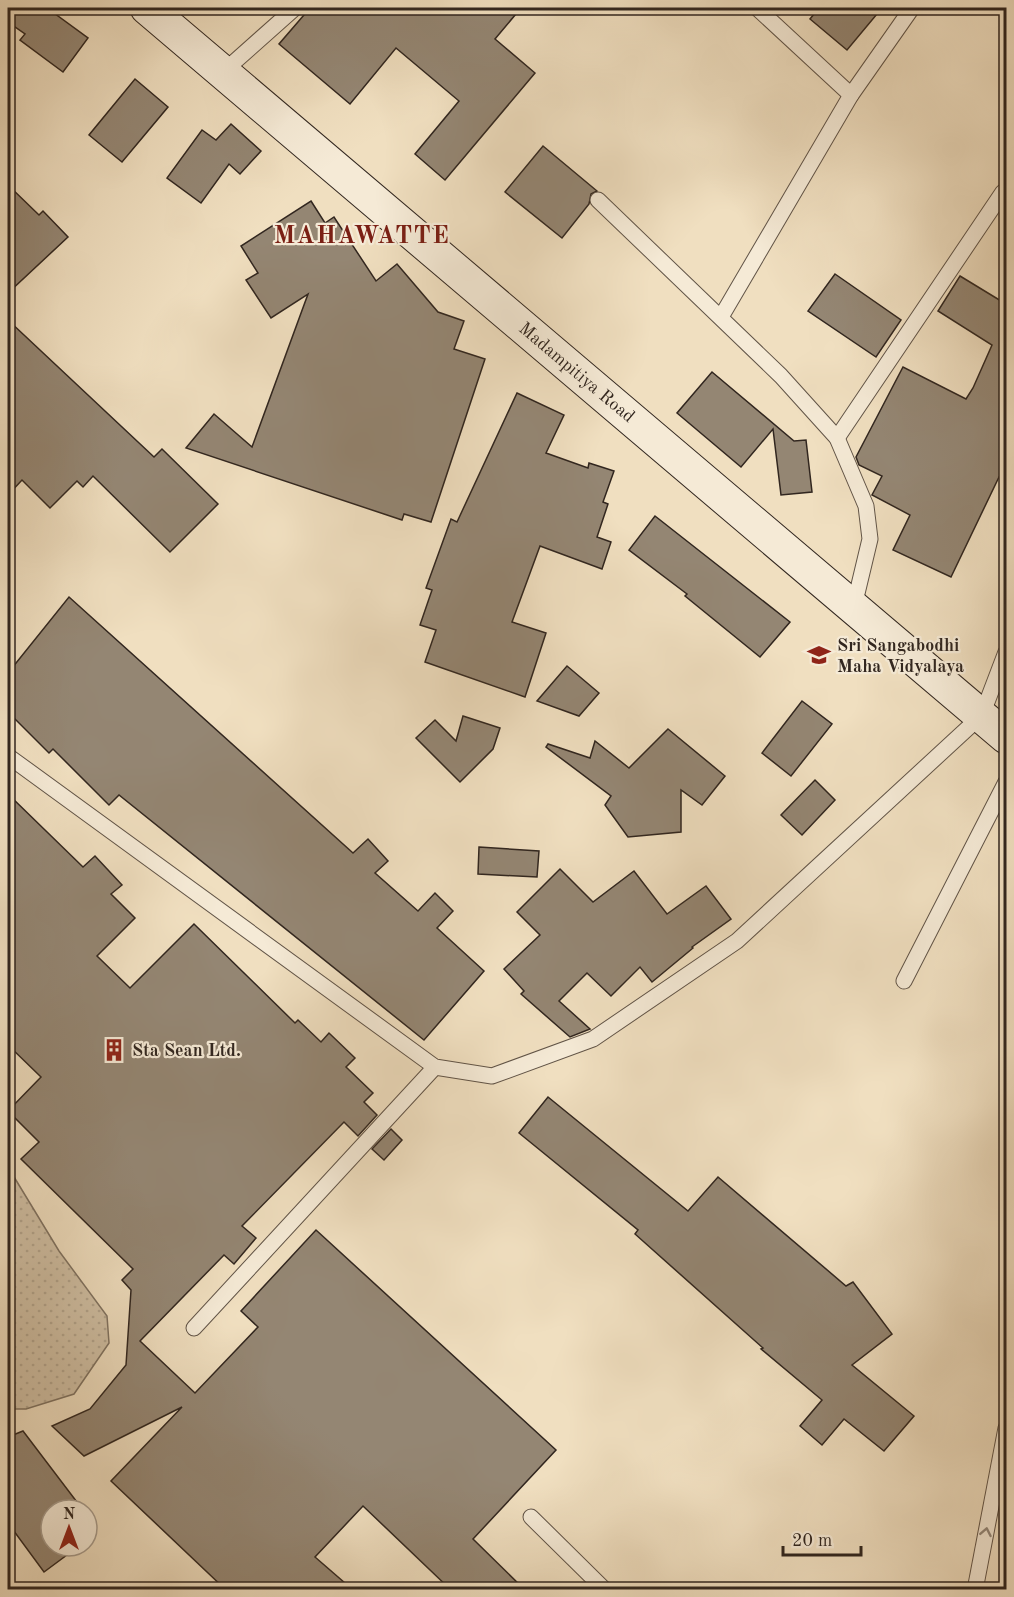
<svg xmlns="http://www.w3.org/2000/svg" width="1014" height="1597" font-family="'Old Standard TT',serif">
  <style>
    .grass { fill: url(#grass-dots); stroke: #807362; stroke-width: 1.5 }
    .building { fill: #948673; stroke: #31261f; stroke-width: 1.5 }
    .lines { fill: none; stroke-linecap: round; stroke-linejoin: round }
    .lane-casing { stroke: #615447; stroke-width: 17 }
    .secondary-casing { stroke: #31261f; stroke-width: 35 }
    .lane { stroke: #f5ead6; stroke-width: 15 }
    .secondary { stroke: #f5ead6; stroke-width: 33 }
    .oneway { stroke: #93887a }
    .labels { text-anchor: middle; stroke-width: 4.5; stroke-linejoin: round; paint-order: stroke }
    .street-label { font-size: 18px; fill: #31261f; stroke: #f5ead6 }
    .poi-label { font-size: 18px; font-weight: bold; fill: #31261f; stroke: #f5ead6; text-anchor: start }
    .district-label { font-size: 24px; font-weight: bold; letter-spacing: 1.5px; fill: #7a1f14; stroke: #f5ead6 }
  </style>
  <defs>
    <pattern id="grass-dots" width="8" height="8" patternUnits="userSpaceOnUse" patternTransform="scale(1.5)"><rect width="8" height="8" fill="#d0c0a5"/><path d="M2 2h.1M6 6h.1" fill="none" stroke="#b3a58e" stroke-width="1.8" stroke-linecap="round"/></pattern>
  </defs>
  <rect width="100%" height="100%" fill="#f0dfc0"/>
  <filter id="stains"><feTurbulence type="fractalNoise" baseFrequency=".00333" numOctaves="4"/><feColorMatrix values="0 0 0 0 .2 0 0 0 0 .09 0 0 0 0 .02 0 0 0 .5 -.17"/></filter>
  <radialGradient id="worn" r=".72"><stop offset=".6" stop-color="#630" stop-opacity="0"/><stop offset="1" stop-color="#630" stop-opacity=".3"/></radialGradient>
  <path class="grass" d="M 8,1167 L 59,1251 L 107,1316 L 109,1343 L 74,1394 L 26,1409 L 8,1409 Z"/>
  <g class="building">
    <path d="M 8,8 L 47,8 L 88,38 L 63,72 L 20,40 L 25,34 L 8,22 Z"/>
    <path d="M 310,8 L 521,8 L 495,39 L 535,73 L 445,180 L 415,154 L 459,101 L 396,48 L 350,104 L 279,44 Z"/>
    <path d="M 819,8 L 882,8 L 847,50 L 810,19 Z"/>
    <path d="M 135,79 L 168,107 L 122,162 L 89,135 Z"/>
    <path d="M 231,124 L 261,151 L 240,174 L 229,164 L 201,203 L 167,178 L 202,130 L 216,140 Z"/>
    <path d="M 543,146 L 597,191 L 591,194 L 589,204 L 562,238 L 505,192 Z"/>
    <path d="M 8,185 L 39,215 L 43,211 L 68,237 L 8,293 Z"/>
    <path d="M 311,201 L 325,223 L 334,217 L 376,281 L 397,264 L 438,312 L 464,321 L 454,349 L 485,359 L 431,522 L 404,514 L 402,520 L 186,448 L 214,414 L 252,447 L 308,294 L 271,318 L 246,280 L 258,273 L 241,246 Z"/>
    <path d="M 835,274 L 901,320 L 876,357 L 808,311 Z"/>
    <path d="M 960,276 L 1006,304 L 1006,481 L 999,477 L 951,577 L 893,550 L 910,515 L 872,495 L 882,476 L 859,465 L 856,457 L 903,367 L 966,399 L 973,388 L 992,345 L 938,311 Z"/>
    <path d="M 8,320 L 154,457 L 162,449 L 218,504 L 170,552 L 93,476 L 83,487 L 77,481 L 50,508 L 22,480 L 8,495 Z"/>
    <path d="M 712,372 L 794,441 L 806,440 L 812,492 L 781,495 L 773,429 L 741,467 L 677,413 Z"/>
    <path d="M 517,393 L 564,415 L 546,453 L 588,468 L 589,463 L 614,471 L 603,502 L 608,504 L 597,537 L 611,542 L 602,569 L 540,546 L 512,622 L 546,633 L 525,697 L 425,662 L 436,630 L 420,625 L 432,590 L 426,588 L 451,519 L 457,522 Z"/>
    <path d="M 655,516 L 790,622 L 760,657 L 685,596 L 687,594 L 629,550 Z"/>
    <path d="M 69,597 L 353,853 L 368,839 L 388,861 L 375,873 L 418,911 L 435,893 L 453,911 L 437,928 L 484,971 L 424,1040 L 119,795 L 109,805 L 53,749 L 49,753 L 8,712 L 8,673 Z"/>
    <path d="M 567,666 L 599,693 L 579,716 L 537,701 Z"/>
    <path d="M 802,701 L 832,724 L 791,776 L 762,753 Z"/>
    <path d="M 463,716 L 500,728 L 493,749 L 460,782 L 416,738 L 435,720 L 456,741 Z"/>
    <path d="M 668,729 L 725,776 L 702,805 L 681,790 L 681,832 L 628,837 L 605,805 L 611,796 L 546,747 L 548,744 L 590,758 L 595,741 L 629,768 Z"/>
    <path d="M 815,780 L 835,800 L 802,835 L 781,815 Z"/>
    <path d="M 8,794 L 83,867 L 95,856 L 122,885 L 111,894 L 135,918 L 97,956 L 130,988 L 194,924 L 295,1023 L 298,1020 L 321,1042 L 329,1033 L 355,1058 L 346,1067 L 373,1093 L 364,1102 L 377,1115 L 358,1136 L 344,1122 L 242,1226 L 256,1238 L 234,1264 L 224,1255 L 140,1341 L 195,1393 L 258,1327 L 241,1311 L 316,1230 L 556,1450 L 473,1539 L 525,1590 L 451,1590 L 363,1506 L 315,1557 L 353,1590 L 226,1590 L 111,1481 L 182,1407 L 84,1456 L 52,1426 L 90,1409 L 126,1365 L 131,1290 L 122,1280 L 133,1269 L 21,1159 L 39,1142 L 8,1111 L 41,1077 L 8,1045 Z"/>
    <path d="M 479,847 L 539,851 L 537,877 L 478,874 Z"/>
    <path d="M 560,869 L 593,902 L 634,871 L 667,914 L 706,886 L 731,919 L 692,947 L 693,948 L 652,982 L 640,967 L 611,996 L 587,973 L 559,1001 L 590,1029 L 570,1037 L 521,994 L 524,991 L 504,969 L 540,935 L 517,912 Z"/>
    <path d="M 548,1097 L 688,1211 L 718,1177 L 846,1286 L 853,1282 L 892,1334 L 852,1365 L 914,1416 L 884,1451 L 844,1419 L 822,1445 L 800,1426 L 822,1400 L 761,1349 L 763,1348 L 635,1234 L 638,1230 L 519,1133 Z"/>
    <path d="M 391,1129 L 402,1140 L 384,1160 L 372,1149 Z"/>
    <path d="M 23,1431 L 83,1510 L 51,1510 L 51,1546 L 79,1546 L 44,1572 L 8,1523 L 8,1437 Z"/>
  </g>
  <g class="lines">
    <g class="lane-casing">
      <g id="lane">
        <path d="M 757,8 L 851,95"/>
        <path d="M 223,72 L 295,8"/>
        <path d="M 598,200 L 781,376 L 837,438 L 866,506 L 870,539 L 854,606"/>
        <path d="M 721,317 L 851,95 L 912,8"/>
        <path d="M 837,438 L 1003,192"/>
        <path d="M 8,756 L 435,1067 L 492,1076 L 593,1039 L 737,941 L 982,715 L 1006,652"/>
        <path d="M 904,981 L 1006,782"/>
        <path d="M 194,1328 L 435,1067"/>
        <path d="M 531,1517 L 605,1590"/>
        <path d="M 975,1590 L 1006,1428"/>
      </g>
    </g>
    <g class="secondary-casing">
      <path id="secondary" d="M 147,8 L 1006,737"/>
    </g>
    <use href="#lane" class="lane"/>
    <use href="#secondary" class="secondary"/>
  </g>
  <defs><path id="oneway-chevron" d="M-2-3.5L2.5 0L-2 3.5" fill="none" stroke-width="1.6" stroke-linecap="round" stroke-linejoin="round" transform="scale(1.5)"/></defs>
  <use class="oneway" href="#oneway-chevron" transform="translate(986 1532) rotate(-79)"/>
  <defs>
    <g id="school-bare" transform="scale(1.8)"><path d="M0-5L7-2L0 1L-7-2ZM-4 1L0 2.5L4 1V4Q0 6-4 4Z" fill="#8f2418" stroke="#f5ead6" stroke-width="2.5" paint-order="stroke"/></g>
    <g id="building-bare" transform="scale(1.8)"><path d="M-4-6H4V6H1V3H-1V6H-4ZM-2.5-4.3h1.7v1.8h-1.7ZM.8-4.3h1.7v1.8H.8ZM-2.5-1h1.7V.8h-1.7ZM.8-1h1.7V.8H.8Z" fill="#8f2418" stroke="#f5ead6" stroke-width="2.5" paint-order="stroke"/></g>
  </defs>
  <g fill-rule="evenodd">
    <use href="#school-bare" x="819" y="655"/>
    <use href="#building-bare" x="114" y="1050"/>
  </g>
  <g class="labels">
    <g class="street-label">
      <text transform="translate(577 372) rotate(40)" y="6">Madampitiya Road</text>
    </g>
    <g class="poi-label">
      <text x="837" y="651">Sri Sangabodhi<tspan x="837" dy="21">Maha Vidyalaya</tspan></text>
      <text x="132" y="1056">Sta Sean Ltd.</text>
    </g>
    <g class="district-label">
      <text x="362" y="243">MAHAWATTE</text>
    </g>
  </g>
  <rect width="1014" height="1597" fill="none" stroke="#f0dfc0" stroke-width="30"/>
  <rect x="9" y="9" width="996" height="1579" fill="none" stroke="#31261f" stroke-width="3"/>
  <rect x="15" y="15" width="984" height="1567" fill="none" stroke="#31261f" stroke-width="1.5"/>
  <g transform="translate(69 1528)"><circle r="28" fill="#f5ead6" stroke="#a79c8d" stroke-width="1.5"/>
  <path d="M0-4.5L10 22L0 15L-10 22Z" fill="#8f2418"/>
  <text y="-9" font-size="16" font-weight="bold" text-anchor="middle" fill="#31261f">N</text>
  </g>
  <path d="M783 1546v9h78v-9" fill="none" stroke="#31261f" stroke-width="3"/>
  <text x="792" y="1546" font-size="18" fill="#31261f" stroke="#f5ead6" stroke-width="4.5" paint-order="stroke">20 m</text>
  <rect width="100%" height="100%" filter="url(#stains)"/>
  <rect width="100%" height="100%" fill="url(#worn)"/>
</svg>
